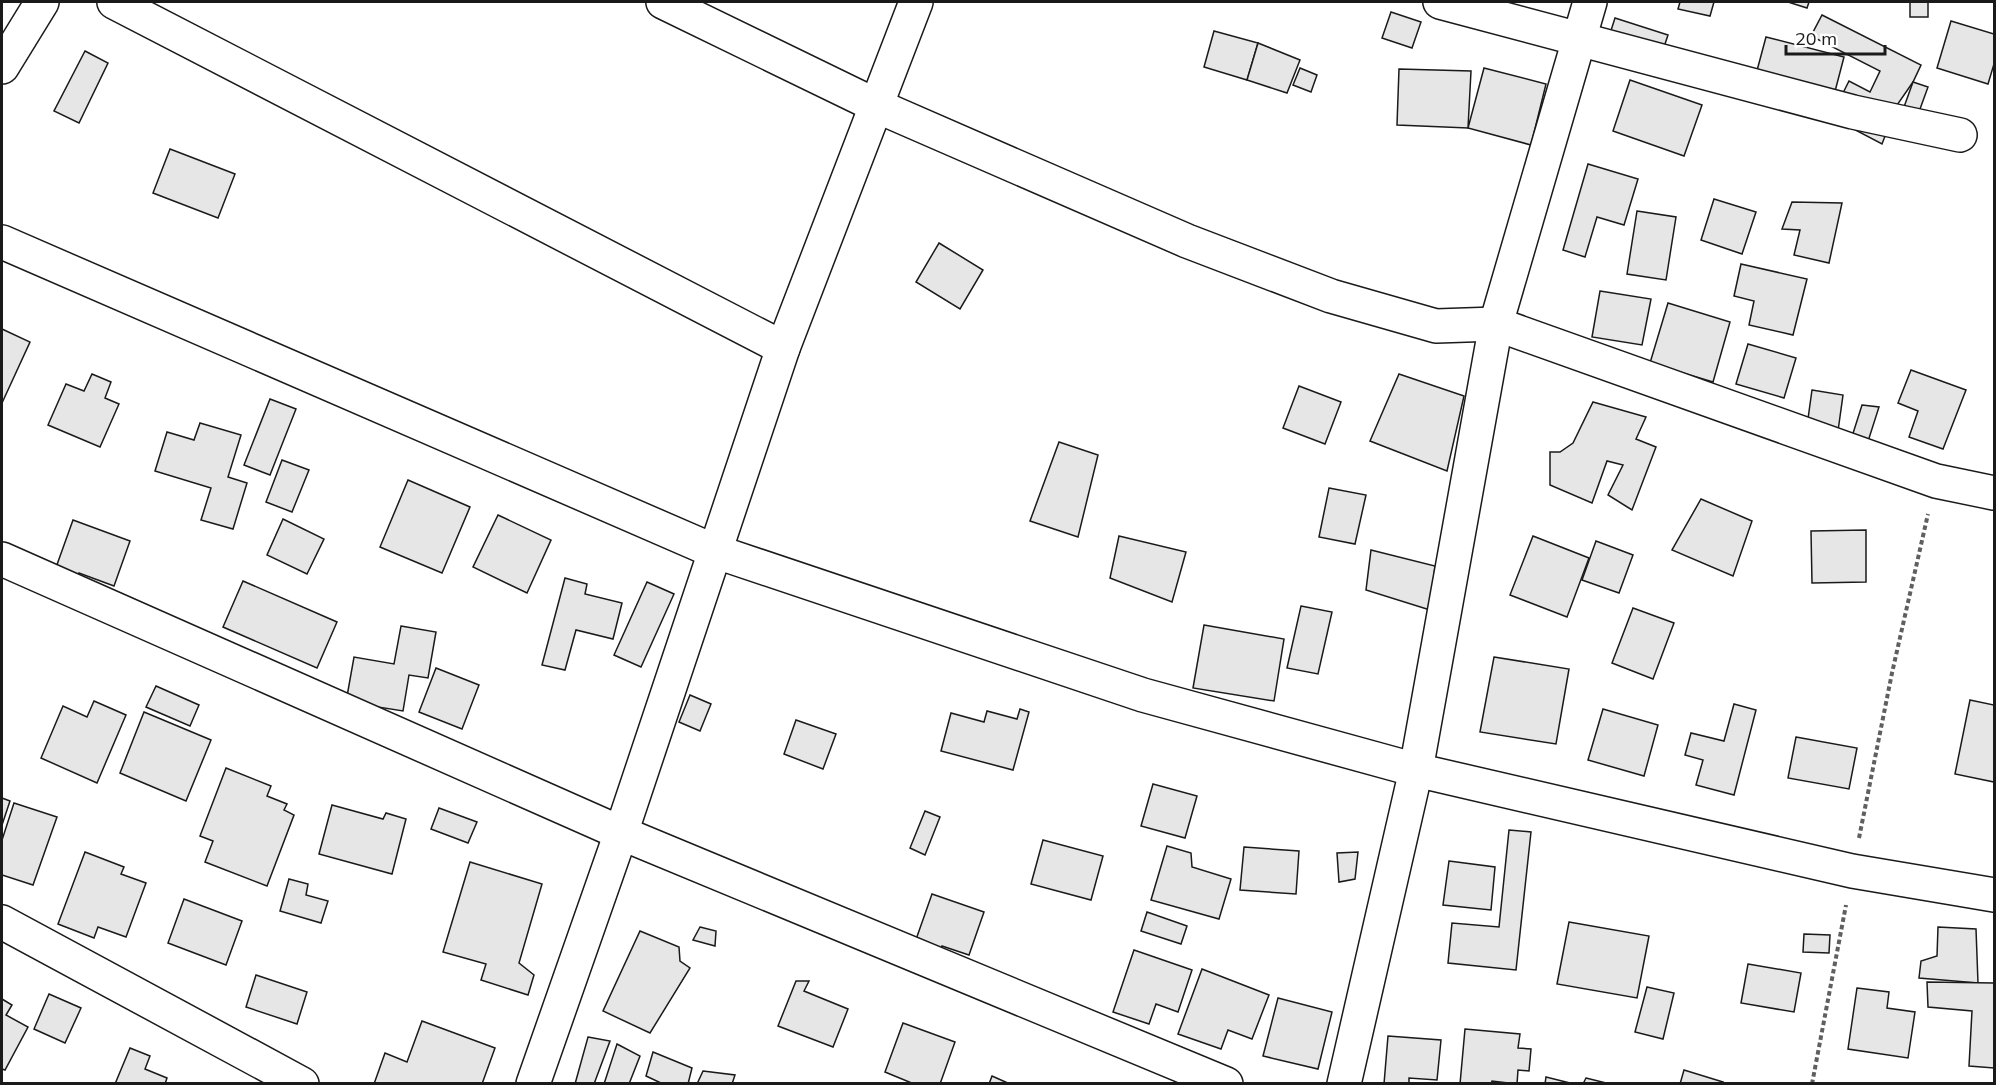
<svg xmlns="http://www.w3.org/2000/svg" width="1996" height="1085" font-family="Mulish,sans-serif">
  <style>
    .building { fill: #e6e6e6; stroke: #1a1a1a; stroke-width: 1.5 }
    .lines { fill: none; stroke-linecap: round; stroke-linejoin: round }
    .minor-casing { stroke: #1a1a1a; stroke-width: 36 }
    .path { stroke: #5f5f5f; stroke-width: 4; stroke-dasharray: 4.5 3; stroke-linecap: butt }
    .minor { stroke: #fff; stroke-width: 33 }
  </style>
  <rect width="100%" height="100%" fill="#fff"/>
  <g class="building">
    <path d="M 1680,2 L 1714,2 L 1710,16 L 1678,9 Z"/>
    <path d="M 1788,2 L 1809,2 L 1807,8 Z"/>
    <rect x="1910" y="2" width="18" height="15"/>
    <path d="M 1391,12 L 1421,22 L 1412,48 L 1382,38 Z"/>
    <path d="M 1822,15 L 1921,65 L 1913,82 L 1897,105 L 1882,144 L 1844,124 L 1838,103 L 1849,81 L 1870,92 L 1880,71 L 1811,36 Z"/>
    <path d="M 1615,18 L 1668,35 L 1660,59 L 1607,43 Z"/>
    <path d="M 1951,21 L 1994,34 L 1994,64 L 1988,84 L 1937,68 Z"/>
    <path d="M 1214,31 L 1258,43 L 1247,80 L 1204,67 Z"/>
    <path d="M 1766,37 L 1844,57 L 1833,99 L 1755,78 Z"/>
    <path d="M 1258,43 L 1300,60 L 1287,93 L 1247,80 Z"/>
    <path d="M 85,51 L 108,63 L 79,123 L 54,111 Z"/>
    <path d="M 1300,68 L 1317,75 L 1311,92 L 1293,85 Z"/>
    <path d="M 1484,68 L 1546,84 L 1531,145 L 1468,128 Z"/>
    <path d="M 1399,69 L 1471,71 L 1468,128 L 1397,125 Z"/>
    <path d="M 1630,80 L 1702,105 L 1684,156 L 1613,131 Z"/>
    <path d="M 1913,82 L 1928,87 L 1916,120 L 1904,107 Z"/>
    <path d="M 170,149 L 235,174 L 218,218 L 153,193 Z"/>
    <path d="M 1588,164 L 1638,179 L 1624,225 L 1597,217 L 1585,257 L 1563,250 Z"/>
    <path d="M 1714,199 L 1756,212 L 1742,254 L 1701,240 Z"/>
    <path d="M 1792,202 L 1842,203 L 1829,263 L 1794,255 L 1800,230 L 1782,229 Z"/>
    <path d="M 1637,211 L 1676,217 L 1666,280 L 1627,274 Z"/>
    <path d="M 939,243 L 983,270 L 960,309 L 916,282 Z"/>
    <path d="M 1741,264 L 1807,279 L 1793,335 L 1749,325 L 1754,301 L 1734,296 Z"/>
    <path d="M 1600,291 L 1651,299 L 1642,345 L 1592,337 Z"/>
    <path d="M 1668,303 L 1730,322 L 1713,382 L 1650,363 Z"/>
    <path d="M 2,329 L 30,342 L 2,403 Z"/>
    <path d="M 1748,344 L 1796,358 L 1784,398 L 1736,384 Z"/>
    <path d="M 1911,370 L 1966,390 L 1943,449 L 1909,437 L 1918,411 L 1898,403 Z"/>
    <path d="M 92,374 L 111,382 L 105,398 L 119,404 L 100,447 L 48,425 L 66,384 L 84,391 Z"/>
    <path d="M 1399,374 L 1464,396 L 1447,471 L 1370,441 Z"/>
    <path d="M 1299,386 L 1341,402 L 1325,444 L 1283,428 Z"/>
    <path d="M 1812,390 L 1843,395 L 1838,431 L 1807,426 Z"/>
    <path d="M 270,399 L 296,409 L 270,475 L 244,465 Z"/>
    <path d="M 1593,402 L 1646,417 L 1636,439 L 1656,447 L 1632,510 L 1608,495 L 1623,465 L 1607,461 L 1592,503 L 1550,485 L 1550,452 L 1560,452 L 1573,443 Z"/>
    <path d="M 1862,405 L 1879,407 L 1863,457 L 1849,446 Z"/>
    <path d="M 200,423 L 241,435 L 228,477 L 247,483 L 233,529 L 201,520 L 211,488 L 155,471 L 167,432 L 194,440 Z"/>
    <path d="M 1059,442 L 1098,455 L 1078,537 L 1030,521 Z"/>
    <path d="M 282,460 L 309,470 L 292,512 L 266,502 Z"/>
    <path d="M 408,480 L 470,507 L 442,573 L 380,547 Z"/>
    <path d="M 1329,488 L 1366,495 L 1355,544 L 1319,537 Z"/>
    <path d="M 1701,499 L 1752,521 L 1733,576 L 1672,550 Z"/>
    <path d="M 498,515 L 551,540 L 527,593 L 473,567 Z"/>
    <path d="M 283,519 L 324,539 L 307,574 L 267,555 Z"/>
    <path d="M 73,520 L 130,541 L 114,586 L 79,573 L 77,580 L 54,573 Z"/>
    <path d="M 1866,530 L 1866,582 L 1812,583 L 1811,531 Z"/>
    <path d="M 1119,536 L 1186,552 L 1172,602 L 1110,578 Z"/>
    <path d="M 1533,536 L 1589,558 L 1567,617 L 1510,595 Z"/>
    <path d="M 1596,541 L 1633,555 L 1619,593 L 1582,580 Z"/>
    <path d="M 1371,550 L 1435,566 L 1430,610 L 1366,590 Z"/>
    <path d="M 565,578 L 587,584 L 585,594 L 622,603 L 613,639 L 576,630 L 565,670 L 542,665 Z"/>
    <path d="M 243,581 L 337,622 L 317,668 L 223,627 Z"/>
    <path d="M 647,582 L 674,594 L 641,667 L 614,655 Z"/>
    <path d="M 1301,606 L 1332,612 L 1318,674 L 1287,668 Z"/>
    <path d="M 1633,608 L 1674,623 L 1653,679 L 1612,663 Z"/>
    <path d="M 1204,625 L 1284,639 L 1274,701 L 1193,688 Z"/>
    <path d="M 401,626 L 436,632 L 428,678 L 409,675 L 403,711 L 346,702 L 354,657 L 394,664 Z"/>
    <path d="M 1494,657 L 1569,669 L 1556,744 L 1480,732 Z"/>
    <path d="M 436,668 L 479,685 L 462,729 L 419,712 Z"/>
    <path d="M 156,686 L 199,705 L 190,726 L 146,707 Z"/>
    <path d="M 690,695 L 711,704 L 700,731 L 679,722 Z"/>
    <path d="M 1970,700 L 1994,705 L 1994,782 L 1955,774 Z"/>
    <path d="M 94,701 L 126,715 L 97,783 L 41,758 L 63,706 L 87,717 Z"/>
    <path d="M 1734,704 L 1756,710 L 1734,795 L 1696,785 L 1703,760 L 1685,755 L 1691,733 L 1724,741 Z"/>
    <path d="M 1020,709 L 1029,712 L 1013,770 L 941,751 L 951,713 L 984,722 L 987,711 L 1017,719 Z"/>
    <path d="M 1603,709 L 1658,725 L 1644,776 L 1588,760 Z"/>
    <path d="M 144,712 L 211,740 L 186,801 L 120,773 Z"/>
    <path d="M 796,720 L 836,734 L 823,769 L 784,754 Z"/>
    <path d="M 1796,737 L 1857,748 L 1849,789 L 1788,778 Z"/>
    <path d="M 226,768 L 271,786 L 267,796 L 287,804 L 284,810 L 294,815 L 267,886 L 205,862 L 213,841 L 200,836 Z"/>
    <path d="M 1153,784 L 1197,796 L 1185,838 L 1141,826 Z"/>
    <path d="M 2,798 L 10,801 L 2,825 Z"/>
    <path d="M 14,803 L 57,817 L 33,885 L 2,875 L 2,840 Z"/>
    <path d="M 332,805 L 383,819 L 386,813 L 406,819 L 392,874 L 319,854 Z"/>
    <path d="M 439,808 L 477,822 L 468,843 L 431,829 Z"/>
    <path d="M 925,811 L 940,817 L 925,855 L 910,848 Z"/>
    <path d="M 1509,830 L 1531,832 L 1516,970 L 1448,963 L 1452,923 L 1499,927 Z"/>
    <path d="M 1043,840 L 1103,856 L 1091,900 L 1031,884 Z"/>
    <path d="M 1167,846 L 1191,853 L 1192,867 L 1231,879 L 1219,919 L 1151,900 Z"/>
    <path d="M 1244,847 L 1299,851 L 1296,894 L 1240,890 Z"/>
    <path d="M 85,852 L 124,867 L 121,874 L 146,883 L 126,937 L 98,927 L 94,938 L 58,924 Z"/>
    <path d="M 1358,852 L 1355,879 L 1339,882 L 1337,853 Z"/>
    <path d="M 1449,861 L 1495,867 L 1491,910 L 1443,905 Z"/>
    <path d="M 470,862 L 542,884 L 519,963 L 534,975 L 528,995 L 481,980 L 486,964 L 443,952 Z"/>
    <path d="M 289,879 L 308,884 L 306,895 L 328,901 L 321,923 L 280,911 Z"/>
    <path d="M 932,894 L 984,912 L 969,955 L 942,946 L 939,957 L 913,948 Z"/>
    <path d="M 184,899 L 242,921 L 226,965 L 168,943 Z"/>
    <path d="M 1147,912 L 1187,926 L 1181,944 L 1141,931 Z"/>
    <path d="M 1569,922 L 1649,936 L 1637,998 L 1557,984 Z"/>
    <path d="M 700,927 L 716,931 L 715,946 L 693,940 Z"/>
    <path d="M 1938,927 L 1976,929 L 1978,983 L 1919,978 L 1921,961 L 1937,956 Z"/>
    <path d="M 640,931 L 679,947 L 680,961 L 690,968 L 650,1033 L 603,1011 Z"/>
    <path d="M 1804,934 L 1830,935 L 1829,953 L 1803,952 Z"/>
    <path d="M 1134,950 L 1192,970 L 1178,1012 L 1156,1004 L 1149,1024 L 1113,1012 Z"/>
    <path d="M 1748,964 L 1801,973 L 1794,1012 L 1741,1003 Z"/>
    <path d="M 1202,969 L 1269,995 L 1252,1039 L 1228,1030 L 1221,1049 L 1178,1034 Z"/>
    <path d="M 256,975 L 307,992 L 297,1024 L 246,1007 Z"/>
    <path d="M 796,981 L 809,981 L 804,991 L 848,1009 L 833,1047 L 778,1026 Z"/>
    <path d="M 1927,982 L 1994,983 L 1994,1068 L 1969,1066 L 1972,1011 L 1928,1007 Z"/>
    <path d="M 1647,987 L 1674,993 L 1663,1039 L 1635,1032 Z"/>
    <path d="M 1857,988 L 1889,992 L 1887,1008 L 1915,1012 L 1908,1058 L 1848,1049 Z"/>
    <path d="M 49,994 L 81,1008 L 65,1043 L 34,1029 Z"/>
    <path d="M 1278,998 L 1332,1012 L 1318,1069 L 1263,1056 Z"/>
    <path d="M 2,999 L 12,1005 L 6,1015 L 28,1027 L 5,1070 L 2,1069 Z"/>
    <path d="M 422,1021 L 495,1048 L 482,1084 L 374,1084 L 385,1053 L 407,1062 Z"/>
    <path d="M 903,1023 L 955,1042 L 940,1084 L 914,1084 L 885,1072 Z"/>
    <path d="M 1465,1029 L 1520,1034 L 1518,1048 L 1531,1049 L 1529,1071 L 1518,1070 L 1517,1084 L 1492,1081 L 1491,1084 L 1460,1084 Z"/>
    <path d="M 1388,1036 L 1441,1040 L 1437,1080 L 1409,1078 L 1409,1084 L 1384,1084 Z"/>
    <path d="M 588,1037 L 610,1041 L 594,1084 L 575,1084 Z"/>
    <path d="M 617,1044 L 640,1056 L 629,1084 L 604,1084 Z"/>
    <path d="M 130,1048 L 150,1056 L 145,1069 L 167,1078 L 165,1084 L 115,1084 Z"/>
    <path d="M 653,1052 L 692,1068 L 688,1084 L 663,1084 L 646,1076 Z"/>
    <path d="M 1684,1070 L 1723,1082 L 1722,1084 L 1680,1084 Z"/>
    <path d="M 703,1071 L 735,1075 L 732,1084 L 697,1084 Z"/>
    <path d="M 992,1076 L 1010,1084 L 989,1084 Z"/>
    <path d="M 1546,1077 L 1574,1084 L 1545,1084 Z"/>
    <path d="M 1586,1078 L 1610,1084 L 1583,1084 Z"/>
  </g>
  <g class="lines">
    <g class="minor-casing">
      <g id="minor">
        <path d="M 114,2 L 783,348"/>
        <path d="M 663,2 L 877,106 L 1187,241 L 1331,296 L 1436,326 L 1496,324 L 1936,481 L 1994,493"/>
        <path d="M 1440,2 L 1853,112 L 1960,135"/>
        <path d="M 2,67 L 42,2"/>
        <path d="M 2,242 L 714,551 L 1143,695 L 1416,770 L 1852,871 L 1994,895"/>
        <path d="M 2,559 L 621,833 L 1226,1084"/>
        <path d="M 2,922 L 302,1084"/>
        <path d="M 533,1084 L 621,833 L 783,348 L 916,2"/>
        <path d="M 1344,1084 L 1416,770 L 1496,324 L 1590,2"/>
      </g>
    </g>
    <g class="path">
      <path d="M 1859,838 L 1892,673 L 1928,514"/>
      <path d="M 1812,1084 L 1846,905"/>
    </g>
    <use href="#minor" class="minor"/>
  </g>
  <rect width="1996" height="1085" fill="none" stroke="#1a1a1a" stroke-width="6"/>
  <path d="M1786 45v9h99v-9" fill="none" stroke="#1a1a1a" stroke-width="3"/>
  <text x="1795" y="45" font-size="18" fill="#1a1a1a" stroke="#ffffff" stroke-width="4.5" paint-order="stroke">20 m</text>
</svg>
